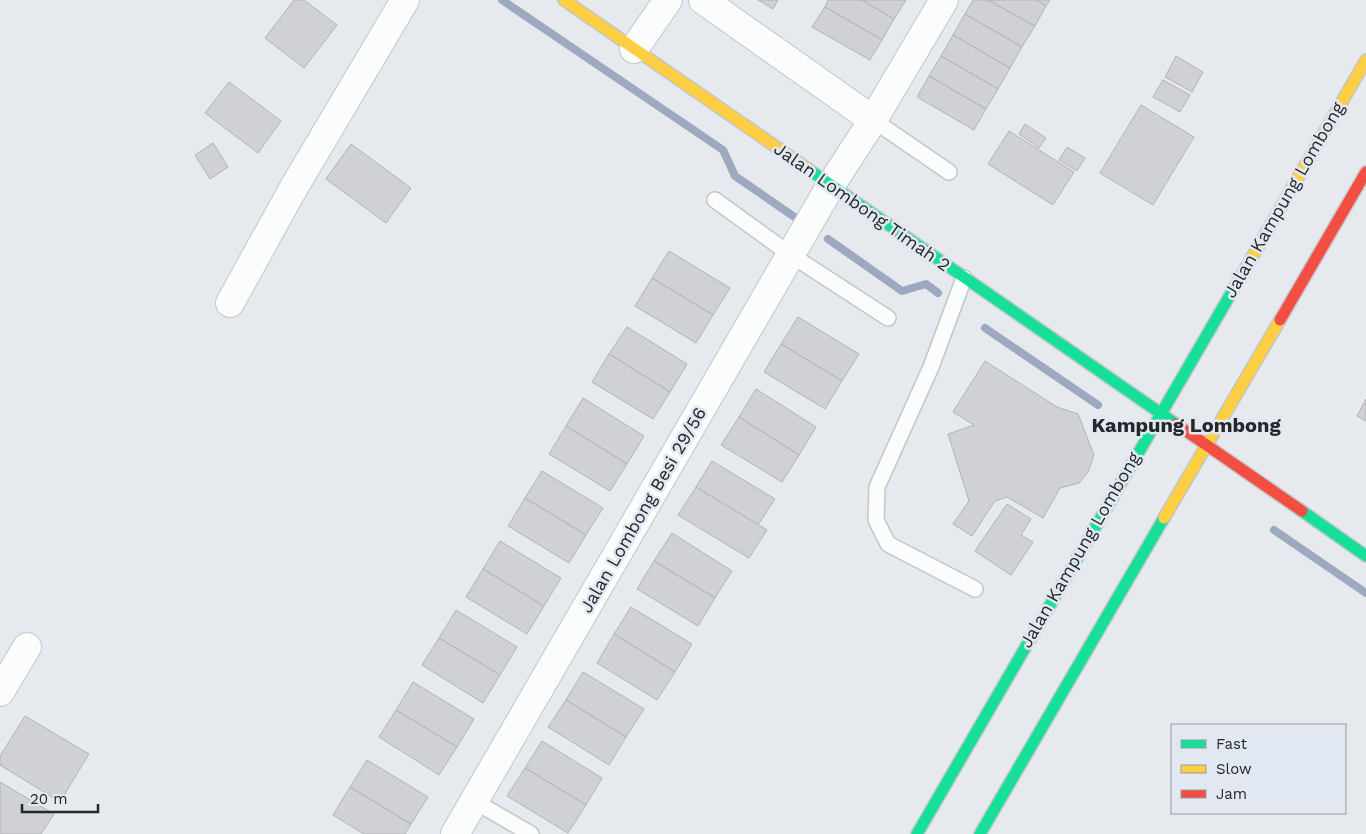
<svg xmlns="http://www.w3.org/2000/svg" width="1366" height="834" font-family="'Work Sans',sans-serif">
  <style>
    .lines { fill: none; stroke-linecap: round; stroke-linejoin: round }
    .stream { stroke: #9ca9be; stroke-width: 8 }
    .building { fill: #cfd1d5; stroke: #b1b3b6 }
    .lane-casing { stroke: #c4c6ca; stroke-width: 18 }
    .street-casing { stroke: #c4c6ca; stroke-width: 30 }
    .fast-casing { stroke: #c4c6ca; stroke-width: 14 }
    .slow-casing { stroke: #c4c6ca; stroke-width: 14 }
    .jam-casing { stroke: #c4c6ca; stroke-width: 14 }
    .lane { stroke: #fbfcfc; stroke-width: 15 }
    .street { stroke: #fbfcfc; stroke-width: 28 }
    .fast { stroke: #16e098; stroke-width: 11 }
    .slow { stroke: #ffcf43; stroke-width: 11 }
    .jam { stroke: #f24e42; stroke-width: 11 }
    .labels { text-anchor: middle; stroke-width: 5; stroke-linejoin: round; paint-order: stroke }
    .street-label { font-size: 18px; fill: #25272a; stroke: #e2e8f1 }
    .quarter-label { font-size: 20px; font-weight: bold; fill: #25272a; stroke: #e2e8f1 }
  </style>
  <rect width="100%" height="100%" fill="#e6e9ee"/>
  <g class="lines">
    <g class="stream">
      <path d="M 502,0 L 723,150 L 735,176 L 796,218"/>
      <path d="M 828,239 L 902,291 L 926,284 L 938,293"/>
      <path d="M 985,328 L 1098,405"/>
      <path d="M 1274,530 L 1366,593"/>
    </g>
  </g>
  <g class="building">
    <path d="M 294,0 L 304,0 L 337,25 L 304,68 L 265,38 Z"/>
    <path d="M 758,0 L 778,0 L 773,9 Z"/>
    <path d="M 828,0 L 862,0 L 894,19 L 882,40 L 825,7 Z"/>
    <path d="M 862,0 L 906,0 L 894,19 Z"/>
    <path d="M 973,0 L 988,0 L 1035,26 L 1022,47 L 965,14 Z"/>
    <path d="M 988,0 L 1037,0 L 1046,6 L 1035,26 Z"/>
    <path d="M 1037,0 L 1050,0 L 1046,6 Z"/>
    <path d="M 825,7 L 882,40 L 870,60 L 812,27 Z"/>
    <path d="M 965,14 L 1022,47 L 1010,68 L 953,35 Z"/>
    <path d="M 953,35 L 1010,68 L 998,89 L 941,56 Z"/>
    <path d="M 941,56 L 998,89 L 986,109 L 929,76 Z"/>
    <path d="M 1176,56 L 1203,72 L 1192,92 L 1165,77 Z"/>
    <path d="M 929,76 L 986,109 L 974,130 L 917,97 Z"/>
    <path d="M 1163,80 L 1190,95 L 1180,112 L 1153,97 Z"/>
    <path d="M 229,82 L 281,121 L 258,153 L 205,113 Z"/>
    <path d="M 1141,105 L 1194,137 L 1153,205 L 1100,173 Z"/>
    <path d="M 1025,124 L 1046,138 L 1039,148 L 1019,134 Z"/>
    <path d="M 1009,131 L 1074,172 L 1053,205 L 988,164 Z"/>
    <path d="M 213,143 L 228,167 L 210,179 L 195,155 Z"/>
    <path d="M 351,144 L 411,188 L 386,223 L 326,179 Z"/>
    <path d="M 1067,147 L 1085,158 L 1077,171 L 1059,160 Z"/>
    <path d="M 669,251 L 730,288 L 713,315 L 652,278 Z"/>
    <path d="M 652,278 L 713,315 L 696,343 L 635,306 Z"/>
    <path d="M 798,317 L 859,354 L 842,381 L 781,344 Z"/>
    <path d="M 627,327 L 687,364 L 670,392 L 609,354 Z"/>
    <path d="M 781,344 L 842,381 L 825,409 L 764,372 Z"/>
    <path d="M 609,354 L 670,392 L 653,419 L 592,382 Z"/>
    <path d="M 985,361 L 1057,407 L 1078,414 L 1094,455 L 1088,472 L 1079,483 L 1060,488 L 1043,518 L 1007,497 L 995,501 L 972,536 L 953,524 L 969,501 L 948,434 L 974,425 L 953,412 Z"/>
    <path d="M 756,389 L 816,427 L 799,455 L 739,417 Z"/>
    <path d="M 583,398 L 644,436 L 627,464 L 566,426 Z"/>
    <path d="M 1366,399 L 1366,421 L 1357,416 Z"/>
    <path d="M 739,417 L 799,455 L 782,482 L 721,445 Z"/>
    <path d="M 566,426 L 627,464 L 610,491 L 549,454 Z"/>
    <path d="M 712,461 L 775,499 L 758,525 L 696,487 Z"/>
    <path d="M 542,471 L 603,508 L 586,535 L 525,498 Z"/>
    <path d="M 696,487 L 767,530 L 749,558 L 678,515 Z"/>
    <path d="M 525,498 L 586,535 L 569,563 L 508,526 Z"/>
    <path d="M 1007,504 L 1031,519 L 1021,535 L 1033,542 L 1011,575 L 975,551 Z"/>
    <path d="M 672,533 L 732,571 L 715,598 L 654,561 Z"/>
    <path d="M 500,541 L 561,578 L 544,606 L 483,569 Z"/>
    <path d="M 654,561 L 715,598 L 698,626 L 637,589 Z"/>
    <path d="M 483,569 L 544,606 L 527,634 L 466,597 Z"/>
    <path d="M 631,607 L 692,644 L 675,672 L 614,634 Z"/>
    <path d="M 456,610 L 517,647 L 500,675 L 439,638 Z"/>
    <path d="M 614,634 L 675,672 L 657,700 L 597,663 Z"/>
    <path d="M 439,638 L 500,675 L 483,703 L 422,665 Z"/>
    <path d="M 583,672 L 644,709 L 626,737 L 566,700 Z"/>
    <path d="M 413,682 L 474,719 L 457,747 L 396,710 Z"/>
    <path d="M 566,700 L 626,737 L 609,765 L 548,727 Z"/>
    <path d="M 396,710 L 457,747 L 439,775 L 379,737 Z"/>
    <path d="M 25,716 L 89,754 L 60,802 L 0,765 L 0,756 Z"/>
    <path d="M 542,741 L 602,778 L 586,805 L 525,768 Z"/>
    <path d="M 367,760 L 428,797 L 411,824 L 350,787 Z"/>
    <path d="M 525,768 L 586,805 L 568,833 L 507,796 Z"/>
    <path d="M 0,782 L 54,814 L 41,834 L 0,834 Z"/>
    <path d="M 350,787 L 411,824 L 405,834 L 364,834 L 333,815 Z"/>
  </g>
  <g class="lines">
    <g class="lane-casing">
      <g id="lane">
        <path d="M 873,120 L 949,172"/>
        <path d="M 715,200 L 791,255 L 888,318"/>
        <path d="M 964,278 L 931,367 L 877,487 L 876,520 L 888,544 L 975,589"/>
        <path d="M 474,801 L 531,834"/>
      </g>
    </g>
    <g class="street-casing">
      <g id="street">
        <path d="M 703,0 L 873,120"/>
        <path d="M 634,49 L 668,0"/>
        <path d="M 230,303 L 293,189 L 405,0"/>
        <path d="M 0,692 L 27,647"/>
        <path d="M 455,834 L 831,185 L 873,120 L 944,0"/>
      </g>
    </g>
    <g class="fast-casing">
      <g id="fast">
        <path d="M 808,169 L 1176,424"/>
        <path d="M 1302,511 L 1366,556"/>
        <path d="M 917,834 L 1251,259"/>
        <path d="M 980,834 L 1164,518"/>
      </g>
    </g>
    <g class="slow-casing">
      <g id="slow">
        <path d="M 564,0 L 808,169"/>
        <path d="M 1251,259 L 1366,60"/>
        <path d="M 1164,518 L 1280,320"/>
      </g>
    </g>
    <g class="jam-casing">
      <g id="jam">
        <path d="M 1280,320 L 1366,172"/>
        <path d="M 1176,424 L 1302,511"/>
      </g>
    </g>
    <use href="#lane" class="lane"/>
    <use href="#street" class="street"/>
    <use href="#fast" class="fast"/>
    <use href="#slow" class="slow"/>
    <use href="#jam" class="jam"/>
  </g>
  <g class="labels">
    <g class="street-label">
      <text transform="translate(1284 200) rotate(-60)" y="6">Jalan Kampung Lombong</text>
      <text transform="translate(862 207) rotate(35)" y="6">Jalan Lombong Timah 2</text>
      <text transform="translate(643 510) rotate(-60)" y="6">Jalan Lombong Besi 29/56</text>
      <text transform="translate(1080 550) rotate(-60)" y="6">Jalan Kampung Lombong</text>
    </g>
    <g class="quarter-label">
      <text x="1186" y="432">Kampung Lombong</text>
    </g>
  </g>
  <rect x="1171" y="724" width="175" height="90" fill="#e2e8f1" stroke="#969ba1"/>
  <rect x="1181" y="740" width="25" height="8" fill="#16e098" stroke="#969ba1"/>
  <text x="1216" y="749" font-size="15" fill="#25272a">Fast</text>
  <rect x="1181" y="765" width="25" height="8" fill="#ffcf43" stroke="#969ba1"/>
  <text x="1216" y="774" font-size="15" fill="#25272a">Slow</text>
  <rect x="1181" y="790" width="25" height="8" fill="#f24e42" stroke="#969ba1"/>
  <text x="1216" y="799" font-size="15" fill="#25272a">Jam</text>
  <path d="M22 804v8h76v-8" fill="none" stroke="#25272a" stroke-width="2.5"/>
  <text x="30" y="804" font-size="15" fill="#25272a" stroke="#e2e8f1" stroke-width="4" paint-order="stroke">20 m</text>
</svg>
